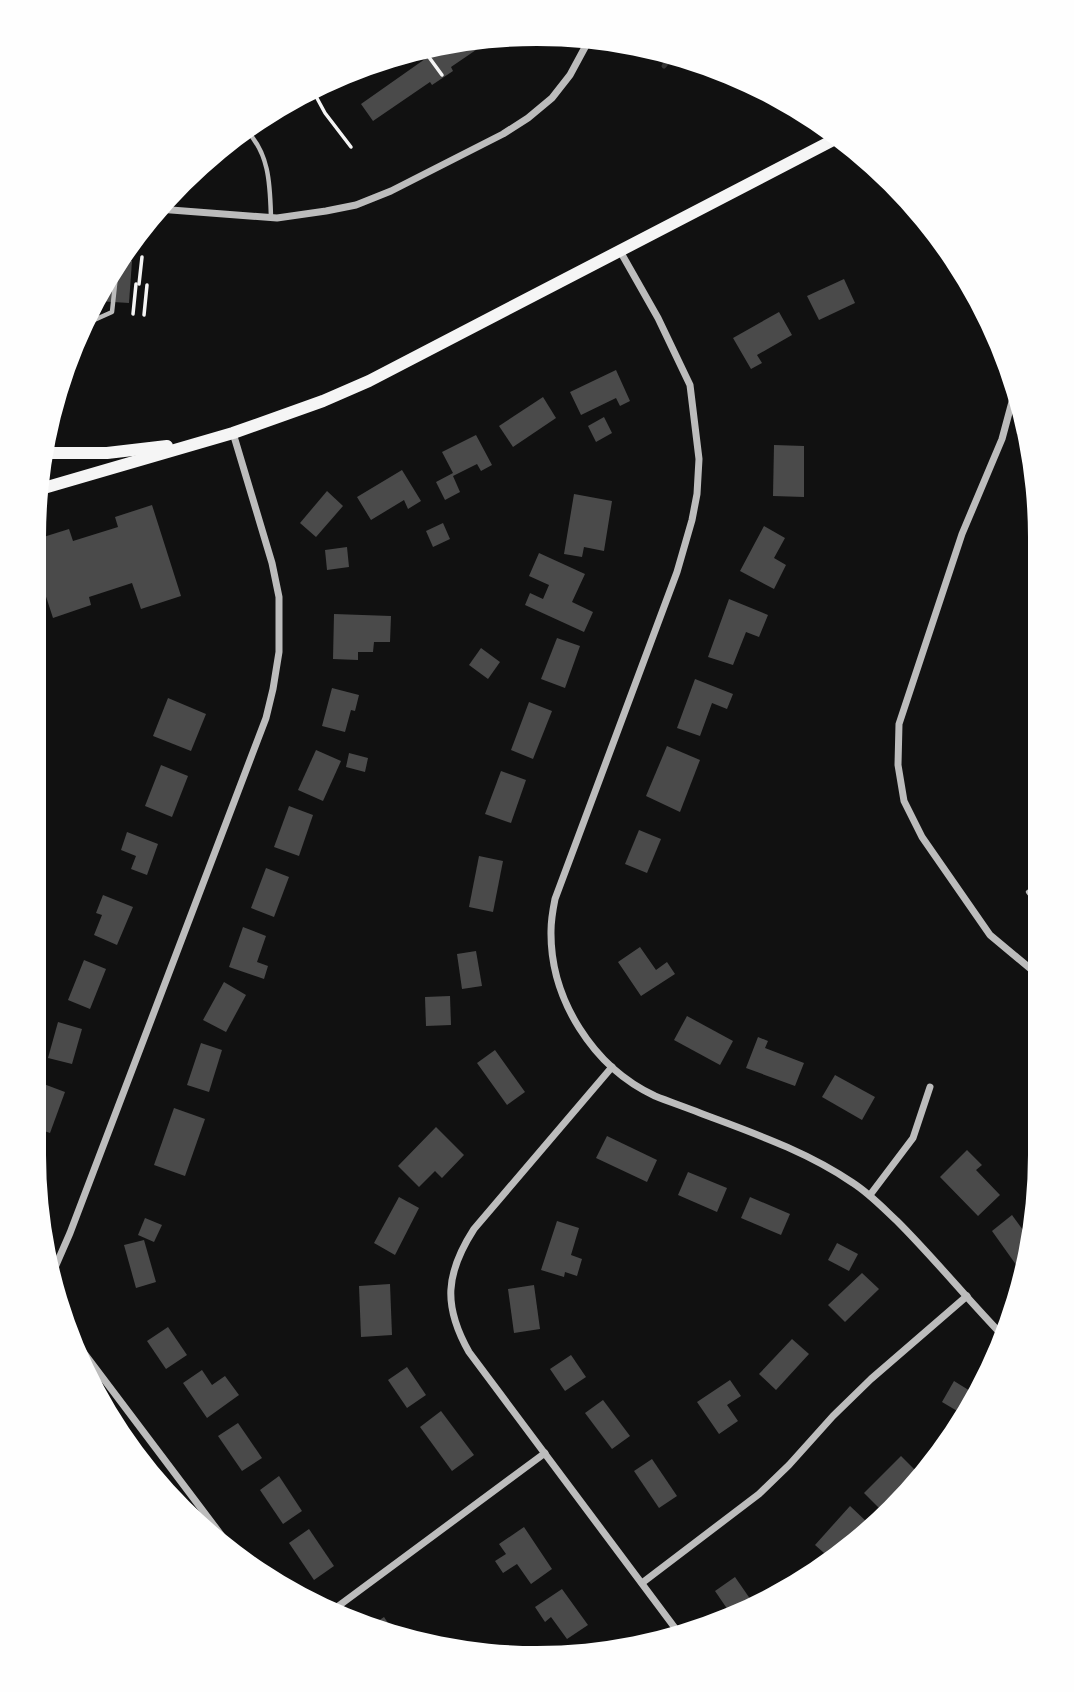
<svg xmlns="http://www.w3.org/2000/svg" width="1074" height="1692" font-family="Inter,sans-serif">
  <style>
    .lines { fill: none; stroke-linecap: round; stroke-linejoin: round }
    .stream { stroke: #333; stroke-width: 5 }
    .building { fill: #4a4a4a }
    .path { stroke: #f5f5f5; stroke-width: 3.5 }
    .service { stroke: #bcbcbc; stroke-width: 4.5 }
    .minor { stroke: #bcbcbc; stroke-width: 7 }
    .secondary { stroke: #f5f5f5; stroke-width: 12 }
  </style>
  <rect width="100%" height="100%" fill="#111"/>
  <g class="lines">
    <path class="stream" d="M 664,66 L 674,53"/>
  </g>
  <g class="building">
    <path d="M 495,37 L 451,67 L 453,71 L 432,85 L 430,82 L 373,121 L 361,104 L 425,59 L 419,50 L 430,47 L 434,53 L 449,43 L 472,38 Z"/>
    <path d="M 374,60 L 376,63 L 338,88 L 332,80 Z"/>
    <path d="M 120,261 L 132,261 L 129,303 L 97,301 Z"/>
    <path d="M 844,279 L 855,303 L 819,320 L 807,296 Z"/>
    <path d="M 779,312 L 792,335 L 757,355 L 762,363 L 751,369 L 733,338 Z"/>
    <path d="M 616,370 L 630,401 L 620,406 L 616,398 L 581,415 L 570,392 Z"/>
    <path d="M 543,397 L 556,418 L 513,447 L 499,426 Z"/>
    <path d="M 604,417 L 612,433 L 596,442 L 588,426 Z"/>
    <path d="M 476,435 L 492,465 L 481,471 L 477,464 L 453,476 L 460,492 L 445,500 L 436,482 L 453,473 L 442,452 Z"/>
    <path d="M 774,445 L 804,446 L 804,497 L 773,496 Z"/>
    <path d="M 402,470 L 421,501 L 408,509 L 404,500 L 371,520 L 357,497 Z"/>
    <path d="M 327,491 L 343,506 L 316,537 L 300,523 Z"/>
    <path d="M 574,494 L 612,501 L 604,551 L 584,547 L 582,557 L 564,554 Z"/>
    <path d="M 152,505 L 181,596 L 141,609 L 132,583 L 89,597 L 91,605 L 53,618 L 37,569 L 37,539 L 69,529 L 73,541 L 118,527 L 115,517 Z"/>
    <path d="M 443,523 L 450,539 L 433,547 L 426,531 Z"/>
    <path d="M 764,526 L 785,538 L 774,558 L 786,565 L 774,589 L 740,571 Z"/>
    <path d="M 347,547 L 349,567 L 327,570 L 325,550 Z"/>
    <path d="M 539,553 L 585,574 L 572,602 L 593,612 L 584,632 L 525,605 L 530,593 L 543,599 L 549,585 L 529,576 Z"/>
    <path d="M 729,599 L 768,615 L 759,637 L 746,632 L 733,665 L 708,657 Z"/>
    <path d="M 334,614 L 391,616 L 390,642 L 374,642 L 373,652 L 358,652 L 358,660 L 333,659 Z"/>
    <path d="M 557,638 L 580,646 L 565,688 L 541,679 Z"/>
    <path d="M 481,648 L 500,662 L 488,679 L 469,665 Z"/>
    <path d="M 695,679 L 733,694 L 727,709 L 712,703 L 700,736 L 677,728 Z"/>
    <path d="M 332,688 L 359,695 L 355,711 L 351,710 L 345,732 L 322,726 Z"/>
    <path d="M 168,698 L 206,714 L 191,751 L 153,736 Z"/>
    <path d="M 529,702 L 552,711 L 533,759 L 511,750 Z"/>
    <path d="M 667,746 L 700,760 L 680,812 L 646,796 Z"/>
    <path d="M 316,750 L 341,761 L 323,801 L 298,790 Z"/>
    <path d="M 349,753 L 368,758 L 365,772 L 346,767 Z"/>
    <path d="M 161,765 L 188,776 L 172,817 L 145,806 Z"/>
    <path d="M 501,771 L 526,780 L 511,823 L 485,814 Z"/>
    <path d="M 289,806 L 313,815 L 299,856 L 274,847 Z"/>
    <path d="M 639,830 L 661,839 L 647,873 L 625,864 Z"/>
    <path d="M 127,832 L 158,844 L 147,875 L 131,869 L 136,856 L 121,850 Z"/>
    <path d="M 479,856 L 503,861 L 493,912 L 469,907 Z"/>
    <path d="M 266,868 L 289,877 L 274,917 L 251,908 Z"/>
    <path d="M 103,895 L 133,907 L 117,945 L 94,935 L 102,915 L 96,913 Z"/>
    <path d="M 243,927 L 266,936 L 257,962 L 268,966 L 264,979 L 229,967 Z"/>
    <path d="M 640,947 L 656,970 L 667,962 L 675,974 L 641,996 L 618,962 Z"/>
    <path d="M 476,951 L 482,986 L 462,989 L 457,954 Z"/>
    <path d="M 84,960 L 106,969 L 90,1009 L 68,1000 Z"/>
    <path d="M 224,982 L 246,995 L 226,1032 L 203,1020 Z"/>
    <path d="M 450,996 L 451,1025 L 426,1026 L 425,997 Z"/>
    <path d="M 687,1016 L 733,1041 L 720,1065 L 674,1040 Z"/>
    <path d="M 58,1022 L 82,1029 L 72,1064 L 48,1058 Z"/>
    <path d="M 758,1037 L 768,1041 L 765,1048 L 804,1063 L 795,1086 L 746,1068 Z"/>
    <path d="M 201,1043 L 222,1050 L 209,1092 L 187,1085 Z"/>
    <path d="M 495,1050 L 525,1092 L 507,1105 L 477,1063 Z"/>
    <path d="M 835,1075 L 875,1097 L 862,1120 L 822,1097 Z"/>
    <path d="M 41,1083 L 65,1092 L 50,1133 L 33,1127 L 34,1104 Z"/>
    <path d="M 174,1108 L 205,1119 L 185,1176 L 154,1165 Z"/>
    <path d="M 436,1127 L 464,1155 L 442,1178 L 435,1171 L 419,1187 L 398,1166 Z"/>
    <path d="M 607,1136 L 657,1160 L 647,1182 L 596,1158 Z"/>
    <path d="M 967,1150 L 982,1165 L 976,1170 L 1000,1195 L 978,1216 L 940,1177 Z"/>
    <path d="M 688,1172 L 727,1188 L 717,1212 L 678,1195 Z"/>
    <path d="M 399,1197 L 419,1208 L 395,1255 L 374,1243 Z"/>
    <path d="M 750,1197 L 790,1214 L 781,1235 L 741,1218 Z"/>
    <path d="M 1012,1215 L 1031,1241 L 1022,1273 L 992,1231 Z"/>
    <path d="M 145,1218 L 162,1225 L 154,1242 L 138,1235 Z"/>
    <path d="M 557,1221 L 579,1228 L 571,1255 L 582,1259 L 577,1276 L 565,1272 L 564,1277 L 541,1270 Z"/>
    <path d="M 144,1240 L 156,1282 L 136,1288 L 124,1245 Z"/>
    <path d="M 837,1243 L 858,1254 L 849,1271 L 828,1260 Z"/>
    <path d="M 862,1273 L 879,1289 L 845,1322 L 828,1305 Z"/>
    <path d="M 390,1284 L 392,1335 L 361,1337 L 359,1286 Z"/>
    <path d="M 534,1285 L 540,1329 L 514,1333 L 508,1289 Z"/>
    <path d="M 168,1327 L 187,1355 L 166,1369 L 147,1341 Z"/>
    <path d="M 792,1339 L 809,1354 L 776,1390 L 759,1374 Z"/>
    <path d="M 571,1355 L 586,1377 L 565,1391 L 550,1369 Z"/>
    <path d="M 407,1367 L 426,1395 L 407,1408 L 388,1380 Z"/>
    <path d="M 202,1370 L 212,1385 L 225,1376 L 239,1395 L 207,1418 L 183,1383 Z"/>
    <path d="M 730,1380 L 741,1396 L 727,1405 L 738,1421 L 719,1434 L 697,1402 Z"/>
    <path d="M 954,1381 L 975,1394 L 964,1415 L 942,1402 Z"/>
    <path d="M 603,1400 L 630,1436 L 612,1449 L 585,1413 Z"/>
    <path d="M 441,1411 L 474,1455 L 452,1471 L 420,1427 Z"/>
    <path d="M 238,1423 L 262,1458 L 242,1471 L 218,1436 Z"/>
    <path d="M 901,1456 L 921,1476 L 908,1488 L 906,1486 L 881,1510 L 864,1493 Z"/>
    <path d="M 652,1459 L 677,1496 L 659,1508 L 634,1471 Z"/>
    <path d="M 279,1476 L 302,1511 L 283,1524 L 260,1490 Z"/>
    <path d="M 850,1506 L 868,1523 L 832,1560 L 815,1545 Z"/>
    <path d="M 524,1527 L 552,1569 L 531,1584 L 517,1564 L 503,1573 L 495,1561 L 506,1554 L 499,1544 Z"/>
    <path d="M 309,1529 L 334,1566 L 314,1580 L 289,1543 Z"/>
    <path d="M 735,1577 L 753,1603 L 730,1613 L 715,1591 Z"/>
    <path d="M 562,1589 L 588,1625 L 567,1639 L 551,1617 L 545,1622 L 535,1607 Z"/>
    <path d="M 384,1617 L 396,1635 L 375,1632 L 368,1628 Z"/>
  </g>
  <g class="lines">
    <g class="path">
      <path d="M 423,49 L 442,75"/>
      <path d="M 312,89 L 325,113 L 351,147"/>
      <path d="M 139,284 L 142,257"/>
      <path d="M 133,314 L 136,284"/>
      <path d="M 144,315 L 147,285"/>
    </g>
    <g class="service">
      <path d="M 245,129 C 270,153 270,186 271,218"/>
      <path d="M 83,325 L 112,312 L 117,266"/>
      <path d="M 1028,892 L 1038,905"/>
    </g>
    <g class="minor">
      <path d="M 158,209 L 277,218 L 326,211 L 356,205 L 391,191 L 503,134 L 528,118 L 552,98 L 570,75 L 590,38"/>
      <path d="M 620,251 L 658,318 L 690,385 L 699,459 L 697,494 L 692,520 L 677,572 L 555,899 C 553,909 551,920 551,931 C 550,999 593,1067 655,1096 C 670,1102 685,1107 700,1113 C 753,1133 806,1151 853,1183 C 870,1194 883,1208 897,1221 C 935,1259 968,1300 1005,1338"/>
      <path d="M 1016,387 L 1002,439 L 962,534 L 899,724 L 898,765 L 904,801 L 922,837 L 990,935 L 1038,975"/>
      <path d="M 612,1067 L 474,1229 C 445,1274 443,1306 469,1352 L 681,1636"/>
      <path d="M 870,1195 L 913,1138 L 930,1087"/>
      <path d="M 53,1272 L 70,1233 L 266,718 L 273,689 L 279,652 L 279,597 L 272,563 L 233,433"/>
      <path d="M 66,1329 L 240,1560"/>
      <path d="M 642,1583 L 759,1494 L 789,1465 L 833,1416 L 871,1379 L 967,1296"/>
      <path d="M 333,1610 L 545,1453"/>
    </g>
    <g class="secondary">
      <path d="M 42,453 L 107,453 L 167,446"/>
      <path d="M 37,490 L 233,433 L 323,401 L 369,381 L 841,136"/>
    </g>
  </g>
  <path d="M0 0H1074V1692H0ZM537 46H537A491 491 0 0 1 1028 537V1155A491 491 0 0 1 537 1646H537A491 491 0 0 1 46 1155V537A491 491 0 0 1 537 46Z" fill="#fefefe" fill-rule="evenodd"/>
</svg>
